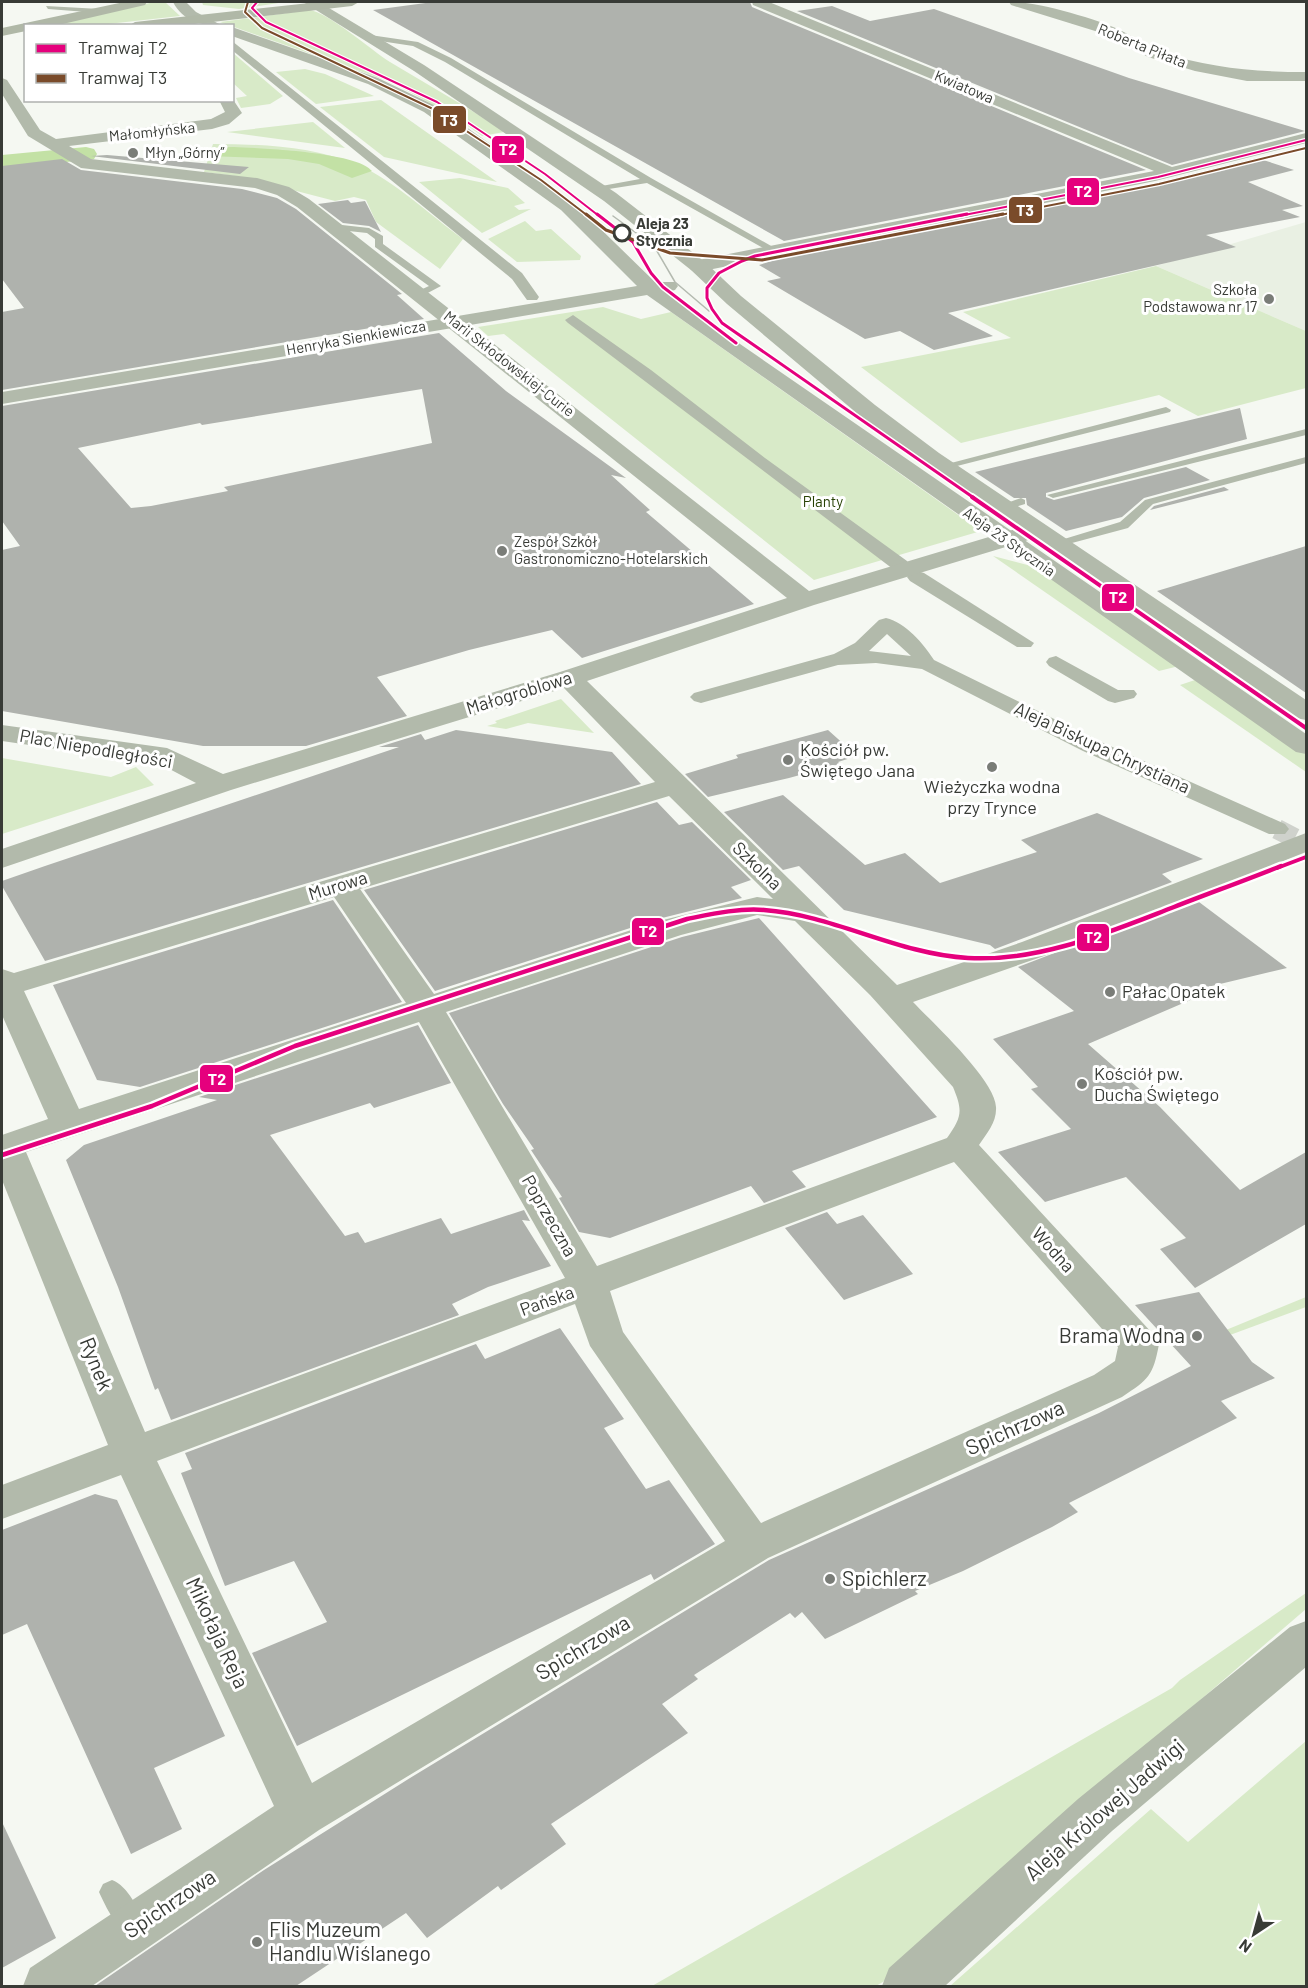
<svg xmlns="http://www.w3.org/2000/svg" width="1308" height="1988" font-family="Barlow,sans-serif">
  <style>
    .built { fill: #e9f0e3 }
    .green { fill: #d8eac8 }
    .water { fill: #c3e1a5 }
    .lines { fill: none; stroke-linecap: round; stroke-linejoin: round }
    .canal { fill: #c3e1a5; fill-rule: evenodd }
    .building { fill: #afb2ad; fill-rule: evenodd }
    .pedestrian-tunnel { stroke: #cfd2cc; stroke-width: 20; stroke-dasharray: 20 10; stroke-linecap: butt }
    .service { fill: #b2baab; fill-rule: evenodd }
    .pedestrian { fill: #b2baab; fill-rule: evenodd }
    .minor { fill: #b2baab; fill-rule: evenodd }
    .tertiary { fill: #b2baab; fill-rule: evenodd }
    .secondary { fill: #b0b8a7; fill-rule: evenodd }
    .tram { stroke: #b4bab0; stroke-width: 1.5 }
    .tram-1-far3-casing { stroke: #fff; stroke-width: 4.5 }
    .tram-1-far2-casing { stroke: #fff; stroke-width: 6 }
    .tram-1-far1-casing { stroke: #fff; stroke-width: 8 }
    .tram-1-casing { stroke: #fff; stroke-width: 9 }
    .tram-2-far1-casing { stroke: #fff; stroke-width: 4.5 }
    .tram-2-casing { stroke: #fff; stroke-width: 6 }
    .tram-1-far3 { stroke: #e5007d; stroke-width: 2 }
    .tram-1-far2 { stroke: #e5007d; stroke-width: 3 }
    .tram-1-far1 { stroke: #e5007d; stroke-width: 4 }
    .tram-1 { stroke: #e5007d; stroke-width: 4.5 }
    .tram-2-far1 { stroke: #7a4b2a; stroke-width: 2 }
    .tram-2 { stroke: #7a4b2a; stroke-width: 3 }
    .poi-dot { fill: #7a7d78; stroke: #fff; stroke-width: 2 }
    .stop-dot { fill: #fff; stroke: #383b36; stroke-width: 3 }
    .labels { text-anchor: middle; stroke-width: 6; stroke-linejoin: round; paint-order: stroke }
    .far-street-label { font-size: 15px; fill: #383b36; stroke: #fff }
    .far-poi-label { font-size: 15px; fill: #383b36; stroke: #fff; text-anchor: start }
    .far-stop-label { font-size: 15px; font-weight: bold; fill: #383b36; stroke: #fff; text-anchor: start }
    .far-park-label { font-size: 15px; fill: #274104; stroke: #fff }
    .street-label { font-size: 18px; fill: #383b36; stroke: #fff }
    .poi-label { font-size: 18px; fill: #383b36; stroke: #fff; text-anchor: start }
    .near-poi-label { font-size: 21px; fill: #383b36; stroke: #fff; text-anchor: start }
    .near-street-label { font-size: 21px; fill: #383b36; stroke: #fff }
    .line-badge { stroke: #fff; stroke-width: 2 }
    .badge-label { font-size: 16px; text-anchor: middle; font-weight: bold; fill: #fff }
  </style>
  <rect width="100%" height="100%" fill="#f5f8f2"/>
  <path class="built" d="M 1306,222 L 1306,331 L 1156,266 Z"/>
  <g class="green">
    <path d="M 154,2 L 165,2 L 180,16 L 99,25 L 48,26 Z"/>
    <path d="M 202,2 L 285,2 L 239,9 L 203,5 Z"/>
    <path d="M 309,10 C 328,12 371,50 390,62 C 428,85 467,106 504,132 L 482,136 L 454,116 L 391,82 L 220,22 Z"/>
    <path d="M 233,53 L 283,96 L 270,104 L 241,108 L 236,98 L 247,96 L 233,83 Z"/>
    <path d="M 305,69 L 325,74 L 374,96 L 316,104 L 276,72 Z"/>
    <path d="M 381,100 L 497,182 L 384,157 L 320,107 Z"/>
    <path d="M 313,122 L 345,148 L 227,132 Z"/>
    <path d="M 213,144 C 262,144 312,146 358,165 C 394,180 431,216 463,239 L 440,269 L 376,222 L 366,200 L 354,197 L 335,201 L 242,177 L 204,172 Z"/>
    <path d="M 460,178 L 508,188 L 525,203 L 514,206 L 519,210 L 531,209 L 482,233 L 419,182 Z"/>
    <path d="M 525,221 L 536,231 L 551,229 L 581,256 L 580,260 L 517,262 L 488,239 Z"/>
    <path d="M 1156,266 L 1306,331 L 1306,388 L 1198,416 L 1159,395 L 961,443 L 861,367 L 1011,338 L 963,312 Z"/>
    <path d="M 603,307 L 641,319 L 671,312 L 981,531 L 814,580 L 504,334 L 488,336 L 478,327 Z"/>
    <path d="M 993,556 L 1035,567 L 1179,666 L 1159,671 Z"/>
    <path d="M 1198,679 L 1306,754 L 1306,772 L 1180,685 Z"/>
    <path d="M 561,699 L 594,733 L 528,723 L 506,729 L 487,726 L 497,723 L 495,721 Z"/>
    <path d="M 2,758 L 111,777 L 136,767 L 154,785 L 2,834 Z"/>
    <path d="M 1306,1297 L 1306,1307 L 1230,1335 L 1226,1330 Z"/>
    <path d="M 1306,1593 L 1306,1609 L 1090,1795 L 898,1973 L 876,1986 L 652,1986 L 1172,1688 L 1180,1680 Z"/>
    <path d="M 1306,1741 L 1306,1986 L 950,1986 L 1151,1809 L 1188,1842 Z"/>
  </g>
  <path class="water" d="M 234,147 C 259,148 358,152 372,171 L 352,178 L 319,164 L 288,159 L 180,155 L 183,148 Z"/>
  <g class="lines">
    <path class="canal" d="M 86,147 L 94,149 L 97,154 L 94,159 L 2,169 L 2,155 Z"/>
  </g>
  <g class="building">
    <path d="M 433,2 L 750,2 L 752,7 L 1146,170 L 784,241 L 373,10 Z"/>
    <path d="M 832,6 L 870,21 L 934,9 L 1129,78 L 1305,131 L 1172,165 L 797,11 Z"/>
    <path d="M 107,155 L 249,167 L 240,174 L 91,156 Z"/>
    <path d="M 1257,158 L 1294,170 L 1248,182 L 1303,206 L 1282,210 L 1300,217 L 1206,235 L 1236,247 L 948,313 L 993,336 L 934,350 L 900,331 L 865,339 L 767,281 L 781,278 L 759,265 L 785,257 L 1155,183 Z"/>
    <path d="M 62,159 L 81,170 L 242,189 L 277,198 L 296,209 L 402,294 L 397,295 L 424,319 L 2,390 L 2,312 L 24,308 L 2,279 L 2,166 Z"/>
    <path d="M 348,200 L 351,203 L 365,201 L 381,232 L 369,226 L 343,223 L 318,204 Z"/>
    <path d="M 439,333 L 506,391 L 626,478 L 611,475 L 650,510 L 646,512 L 754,604 L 582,658 L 552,630 L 469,650 L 377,677 L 407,716 L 306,746 L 203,746 L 2,711 L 2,550 L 20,546 L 2,521 L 2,406 ZM 422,389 L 432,443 L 224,487 L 228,491 L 151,506 L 131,508 L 78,448 L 200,423 L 202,425 Z"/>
    <path d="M 1240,408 L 1247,439 L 1046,493 L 1046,497 L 1054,500 L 1186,467 L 1210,480 L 1144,498 L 1122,517 L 1066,531 L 1027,505 L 1026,498 L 1014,498 L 975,472 Z"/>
    <path d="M 1224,487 L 1229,490 L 1150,510 L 1154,506 Z"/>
    <path d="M 1306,546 L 1306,693 L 1157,591 L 1210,575 Z"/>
    <path d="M 456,730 L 612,752 L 641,784 L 45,961 L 2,886 L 2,881 L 45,866 L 399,747 L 379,747 L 421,734 L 425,740 Z"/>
    <path d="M 828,730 L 857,756 L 838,762 L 840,764 L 789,778 L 708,797 L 685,774 L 738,758 L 736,755 Z"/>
    <path d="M 783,795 L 865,865 L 905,853 L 940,883 L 1037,852 L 1021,840 L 1097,813 L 1203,859 L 1162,874 L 1172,882 L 995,949 L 990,945 L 844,910 L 799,866 L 783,870 L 724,812 Z"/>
    <path d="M 657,802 L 679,825 L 692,822 L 751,880 L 731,887 L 742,898 L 658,919 L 435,991 L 364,890 Z"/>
    <path d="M 1195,899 L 1287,968 L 1195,990 L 1202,995 L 1088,1044 L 1160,1107 L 1240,1190 L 1306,1152 L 1306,1224 L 1195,1288 L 1160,1249 L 1186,1238 L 1126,1177 L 1045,1202 L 998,1152 L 1071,1129 L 1031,1089 L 1038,1087 L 993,1039 L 1074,1011 L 1018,967 Z"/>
    <path d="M 333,900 L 402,1002 L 140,1087 L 97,1080 L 53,985 Z"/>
    <path d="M 759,918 L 937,1117 L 792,1171 L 806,1187 L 764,1203 L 751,1186 L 610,1238 L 579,1232 L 559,1198 L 562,1197 L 531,1150 L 534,1149 L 503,1104 L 449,1013 L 682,937 Z"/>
    <path d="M 418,1025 L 451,1083 L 374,1108 L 370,1103 L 270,1135 L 345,1236 L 358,1232 L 365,1243 L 441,1218 L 451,1234 L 524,1210 L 530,1221 L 522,1220 L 551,1266 L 488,1287 L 452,1304 L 459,1315 L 171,1420 L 158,1388 L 155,1390 L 118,1287 L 66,1160 L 84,1145 L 217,1100 L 199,1097 Z"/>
    <path d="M 827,1212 L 837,1224 L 863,1215 L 913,1274 L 844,1300 L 785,1228 Z"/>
    <path d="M 1199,1292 L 1252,1362 L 1275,1378 L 1221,1401 L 1237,1418 L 1069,1503 L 1078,1512 L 1052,1527 L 963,1571 L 915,1591 L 918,1594 L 825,1639 L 802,1612 L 795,1618 L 790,1613 L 694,1675 L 698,1679 L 662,1704 L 688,1733 L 551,1824 L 566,1844 L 501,1890 L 498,1886 L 427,1938 L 406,1913 L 296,1986 L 95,1986 L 264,1870 L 410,1778 L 769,1560 L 1099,1413 L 1191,1366 L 1135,1305 Z"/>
    <path d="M 560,1328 L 624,1419 L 604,1428 L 646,1489 L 669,1480 L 715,1544 L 654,1580 L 651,1574 L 297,1746 L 252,1653 L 327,1622 L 294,1561 L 225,1586 L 181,1473 L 192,1469 L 185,1453 L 476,1344 L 485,1359 Z"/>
    <path d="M 95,1494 L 117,1500 L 225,1736 L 154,1768 L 182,1829 L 131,1854 L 27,1624 L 2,1635 L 2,1530 Z"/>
    <path d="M 2,1822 L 56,1938 L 2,1968 Z"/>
  </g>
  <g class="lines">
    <path class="pedestrian-tunnel" d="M 1277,829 L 1306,844"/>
    <g class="service">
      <path d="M 46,6 L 100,9 L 103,11 L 100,13 L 48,9 Z"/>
      <path d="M 370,35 L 418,42 L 451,58 L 651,178 L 780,251 L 772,253 L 647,183 L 596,191 L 596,187 L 640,179 L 445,62 L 413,46 L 367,39 Z"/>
      <path d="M 333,224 L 369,228 L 383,236 L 383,244 L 441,286 L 422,296 L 416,296 L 416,292 L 429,286 L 375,247 L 375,239 L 367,233 L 330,229 L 329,227 Z"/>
      <path d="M 1166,407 L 1171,410 L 1170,412 L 957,466 L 951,463 Z"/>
      <path d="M 1306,429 L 1306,435 L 1053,498 L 1047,495 Z"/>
      <path d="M 1306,457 L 1306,463 L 1153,504 L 1128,528 L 1057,547 L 1051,543 L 1120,522 L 1145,500 Z"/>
      <path d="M 1021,498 L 1025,500 L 1025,504 L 1002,511 L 996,507 Z"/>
      <path d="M 112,1880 C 128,1886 139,1910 146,1925 L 142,1933 L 133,1937 C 117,1931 106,1907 99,1892 L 103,1884 Z"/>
    </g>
    <g class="pedestrian">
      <path d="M 232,41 L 522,273 L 539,297 L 537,300 L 527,300 L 512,279 L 232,50 Z"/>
      <path d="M 573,315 L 651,370 L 765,458 L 907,561 L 910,565 L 907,569 L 893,569 L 568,323 L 565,320 Z"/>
      <path d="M 917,571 L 924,573 L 1034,643 L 1031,647 L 1017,647 L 910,581 L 907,577 L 910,573 Z"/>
      <path d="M 886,618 C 906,623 923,643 934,660 L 1099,741 L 1285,824 L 1289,829 L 1285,834 L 1269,834 L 1083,751 L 922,669 L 876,663 L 838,665 L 701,703 L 694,701 L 690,697 L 694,693 L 834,654 L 855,643 L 879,620 ZM 887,634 L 911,656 L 869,651 Z"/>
      <path d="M 1056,656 L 1118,690 L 1134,690 L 1137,694 L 1134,698 L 1115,703 L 1108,701 L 1049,666 L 1046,662 L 1049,658 Z"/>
    </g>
    <g class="minor">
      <path d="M 752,2 L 769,2 L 1172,167 L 1306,133 L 1306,143 L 1155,181 L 698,272 L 691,270 L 689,266 L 691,262 L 698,260 L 1154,171 L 753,5 Z"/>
      <path d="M 1009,2 C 1033,0 1097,19 1120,30 C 1134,37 1146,47 1161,52 C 1209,68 1256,72 1306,72 L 1306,81 L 1247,81 L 1195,71 L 1148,57 L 1108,35 L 1011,5 Z"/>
      <path d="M 2,78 L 7,80 L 40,130 L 56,139 L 211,119 L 225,112 L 219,100 L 232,100 L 232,98 L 242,113 L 229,124 L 212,129 L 69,146 L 91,159 L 257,178 L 289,187 L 309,199 L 809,591 L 1029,525 L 1037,523 L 1045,525 L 1049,530 L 1045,535 L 814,605 L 587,681 L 897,985 L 1022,942 L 1306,833 L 1306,852 L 1044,956 L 913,1002 C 933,1023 995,1080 996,1107 C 997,1122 987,1133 979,1145 L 1153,1334 L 1159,1344 C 1153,1376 1149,1379 1122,1397 L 768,1558 L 319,1830 L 92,1986 L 23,1986 L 30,1968 L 274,1806 L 121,1475 L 2,1519 L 2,1485 L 108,1445 L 2,1180 L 2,1135 L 48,1119 L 2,1015 L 2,969 L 14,973 L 655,782 L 564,688 L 231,790 L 2,868 L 2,849 L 196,783 L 160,764 L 2,741 L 2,725 L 167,748 L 223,774 L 560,672 L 787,598 L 297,207 L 277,195 L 255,188 L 81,168 L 28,136 L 2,94 ZM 669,796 L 773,899 L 757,897 L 659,921 L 434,994 L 360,889 ZM 334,897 L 406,1003 L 79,1109 L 24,991 ZM 757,915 L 795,921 L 870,995 L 953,1087 C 963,1111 962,1117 947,1138 L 597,1266 L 446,1012 L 681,935 ZM 419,1022 L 565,1278 L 145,1432 L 26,1152 ZM 954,1162 L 1118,1347 L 1115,1361 L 1094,1375 L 761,1523 L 623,1332 L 610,1291 ZM 575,1304 L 590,1346 L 725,1541 L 312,1783 L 157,1461 Z"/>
      <path d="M 1306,1621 L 1306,1667 L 1112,1831 L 945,1986 L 882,1986 L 889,1968 L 1078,1799 L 1290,1627 Z"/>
    </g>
    <g class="tertiary">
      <path d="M 173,2 L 186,2 L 196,12 L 223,26 C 201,26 183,21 173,2 Z"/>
      <path d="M 303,2 L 319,2 L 424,65 L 616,193 L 705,262 L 741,296 L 875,405 L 939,453 L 1306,700 L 1306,720 L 1296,718 L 923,463 L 859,415 L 727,304 L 691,270 L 604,201 L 414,71 Z"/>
      <path d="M 232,27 L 378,78 L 436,106 L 573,202 L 655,282 L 675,282 L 678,286 L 675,290 L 667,292 L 682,304 L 1306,734 L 1306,754 L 1296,752 L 647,295 L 2,404 L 2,392 L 637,286 L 561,210 L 424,112 L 368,84 L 232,36 Z"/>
    </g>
    <g class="secondary">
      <path d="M 124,2 L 147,2 L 145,5 L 54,26 L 26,26 L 26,31 L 2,36 L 2,28 Z"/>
      <path d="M 319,2 L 359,2 L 352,6 L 177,26 L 128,26 L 135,22 Z"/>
    </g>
    <g class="tram">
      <path d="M 613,216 L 654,246 L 675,282 L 709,311"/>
      <path d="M 763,251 L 820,240"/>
    </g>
    <g class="tram-1-far3-casing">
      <g id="tram-1-far3">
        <path d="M 257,2 L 252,8 L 266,22 L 437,102 L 545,174 L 599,216"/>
        <path d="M 959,216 L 1158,177 L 1306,140"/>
      </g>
    </g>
    <g class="tram-1-far2-casing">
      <g id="tram-1-far2">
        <path d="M 597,214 L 633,242 L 651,273 L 663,287 L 736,343"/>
        <path d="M 967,214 L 755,256 L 742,261 L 719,273 L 707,288 L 707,298 L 712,309 L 722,323 L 974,498"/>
      </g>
    </g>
    <g class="tram-1-far1-casing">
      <g id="tram-1-far1">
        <path d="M 972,497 L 1306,728"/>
        <path d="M 1277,868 L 1306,857"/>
      </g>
    </g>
    <g class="tram-1-casing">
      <path id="tram-1" d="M 2,1155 L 152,1106 L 295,1046 L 687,919 C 712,914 738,908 764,910 C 834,915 897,954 968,958 C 1040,962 1109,932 1174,907 C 1210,893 1246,880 1281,866"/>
    </g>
    <g class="tram-2-far1-casing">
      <g id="tram-2-far1">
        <path d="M 248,2 L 245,12 L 262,28 L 433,109 L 541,180 L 588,216"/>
        <path d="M 995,216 L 1159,184 L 1306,148"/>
      </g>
    </g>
    <g class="tram-2-casing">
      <path id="tram-2" d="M 586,214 L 606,230 L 670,253 L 762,260 L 1003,214"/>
    </g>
    <use href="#tram-1-far3" class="tram-1-far3"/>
    <use href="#tram-1-far2" class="tram-1-far2"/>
    <use href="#tram-1-far1" class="tram-1-far1"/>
    <use href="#tram-1" class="tram-1"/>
    <use href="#tram-2-far1" class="tram-2-far1"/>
    <use href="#tram-2" class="tram-2"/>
  </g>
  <g class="poi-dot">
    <circle cx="133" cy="153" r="6"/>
    <circle cx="1269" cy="299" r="6"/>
    <circle cx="502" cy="551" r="6"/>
    <circle cx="788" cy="760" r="6"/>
    <circle cx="992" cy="767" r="6"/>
    <circle cx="1110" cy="992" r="6"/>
    <circle cx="1082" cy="1084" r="6"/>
    <circle cx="1197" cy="1336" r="6"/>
    <circle cx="830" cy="1579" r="6"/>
    <circle cx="257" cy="1942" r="6"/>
  </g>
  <circle class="stop-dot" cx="622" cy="233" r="8"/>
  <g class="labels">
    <g class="far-street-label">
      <text transform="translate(1142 46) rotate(22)" y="5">Roberta Piłata</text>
      <text transform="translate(964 87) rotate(23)" y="5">Kwiatowa</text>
      <text transform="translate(152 132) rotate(-6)" y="5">Małomłyńska</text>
      <text transform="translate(356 338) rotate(-10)" y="5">Henryka Sienkiewicza</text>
      <text transform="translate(509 364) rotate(38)" y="5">Marii Skłodowskiej-Curie</text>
      <text transform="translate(1009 542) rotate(35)" y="5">Aleja 23 Stycznia</text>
    </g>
    <g class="far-poi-label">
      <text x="145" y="158">Młyn „Górny”</text>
      <text x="1257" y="295" text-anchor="end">Szkoła<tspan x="1257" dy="17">Podstawowa nr 17</tspan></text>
      <text x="514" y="547">Zespół Szkół<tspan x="514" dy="17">Gastronomiczno-Hotelarskich</tspan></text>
    </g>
    <g class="far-stop-label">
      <text x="636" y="229">Aleja 23<tspan x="636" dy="17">Stycznia</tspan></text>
    </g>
    <g class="far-park-label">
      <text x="823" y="507">Planty</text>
    </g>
    <g class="street-label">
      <text transform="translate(519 693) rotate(-17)" y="6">Małogroblowa</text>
      <text transform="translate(1102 748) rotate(25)" y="6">Aleja Biskupa Chrystiana</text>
      <text transform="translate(96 749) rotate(10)" y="6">Plac Niepodległości</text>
      <text transform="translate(757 866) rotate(44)" y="6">Szkolna</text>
      <text transform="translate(338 886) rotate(-17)" y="6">Murowa</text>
      <text transform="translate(549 1216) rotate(60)" y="6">Poprzeczna</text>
      <text transform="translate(1053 1250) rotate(48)" y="6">Wodna</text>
      <text transform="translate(547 1301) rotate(-20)" y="6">Pańska</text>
    </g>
    <g class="poi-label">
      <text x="800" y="756">Kościół pw.<tspan x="800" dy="21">Świętego Jana</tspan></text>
      <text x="992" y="793" text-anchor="middle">Wieżyczka wodna<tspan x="992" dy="21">przy Trynce</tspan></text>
      <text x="1122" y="998">Pałac Opatek</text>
      <text x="1094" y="1080">Kościół pw.<tspan x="1094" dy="21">Ducha Świętego</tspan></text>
    </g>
    <g class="near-poi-label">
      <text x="1185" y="1343" text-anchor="end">Brama Wodna</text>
      <text x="842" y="1586">Spichlerz</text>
      <text x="269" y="1937">Flis Muzeum<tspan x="269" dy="24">Handlu Wiślanego</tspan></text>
    </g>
    <g class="near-street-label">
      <text transform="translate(96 1364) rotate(68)" y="7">Rynek</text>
      <text transform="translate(1015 1428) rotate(-24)" y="7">Spichrzowa</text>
      <text transform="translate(217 1633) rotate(65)" y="7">Mikołaja Reja</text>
      <text transform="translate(583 1648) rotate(-31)" y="7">Spichrzowa</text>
      <text transform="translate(1105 1810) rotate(-41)" y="7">Aleja Królowej Jadwigi</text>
      <text transform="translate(170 1904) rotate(-34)" y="7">Spichrzowa</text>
    </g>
  </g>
  <g class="line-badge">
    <rect x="432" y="105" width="35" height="29" rx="6" fill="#7a4b2a"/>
    <rect x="491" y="135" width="34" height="29" rx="6" fill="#e5007d"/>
    <rect x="1066" y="177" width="34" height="29" rx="6" fill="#e5007d"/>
    <rect x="1008" y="196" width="35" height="28" rx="6" fill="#7a4b2a"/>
    <rect x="1101" y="583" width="34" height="29" rx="6" fill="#e5007d"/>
    <rect x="631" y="917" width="34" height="29" rx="6" fill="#e5007d"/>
    <rect x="1076" y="923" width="34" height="29" rx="6" fill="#e5007d"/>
    <rect x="199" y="1064" width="35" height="29" rx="6" fill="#e5007d"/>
  </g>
  <g class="badge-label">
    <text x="449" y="126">T3</text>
    <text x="508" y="155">T2</text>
    <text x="1083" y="197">T2</text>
    <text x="1025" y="216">T3</text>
    <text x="1118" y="603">T2</text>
    <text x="648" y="937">T2</text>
    <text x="1093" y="943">T2</text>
    <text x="217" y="1085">T2</text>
  </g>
  <rect width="1308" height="1988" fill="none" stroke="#383b36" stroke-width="6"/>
  <rect x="24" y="24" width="210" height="78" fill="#ffffff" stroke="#afb1af" stroke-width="1.5"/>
  <rect x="36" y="44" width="30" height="9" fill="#e5007d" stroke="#afb1af" stroke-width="1.5"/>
  <text x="78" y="54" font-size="18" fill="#383b36">Tramwaj T2</text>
  <rect x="36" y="74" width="30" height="9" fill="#7a4b2a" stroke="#afb1af" stroke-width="1.5"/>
  <text x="78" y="84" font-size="18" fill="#383b36">Tramwaj T3</text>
  <g transform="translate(1254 1934) rotate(216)" stroke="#ffffff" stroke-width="4.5" paint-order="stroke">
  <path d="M0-4.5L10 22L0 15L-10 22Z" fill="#383b36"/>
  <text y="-9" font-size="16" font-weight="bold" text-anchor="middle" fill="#383b36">N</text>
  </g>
</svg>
